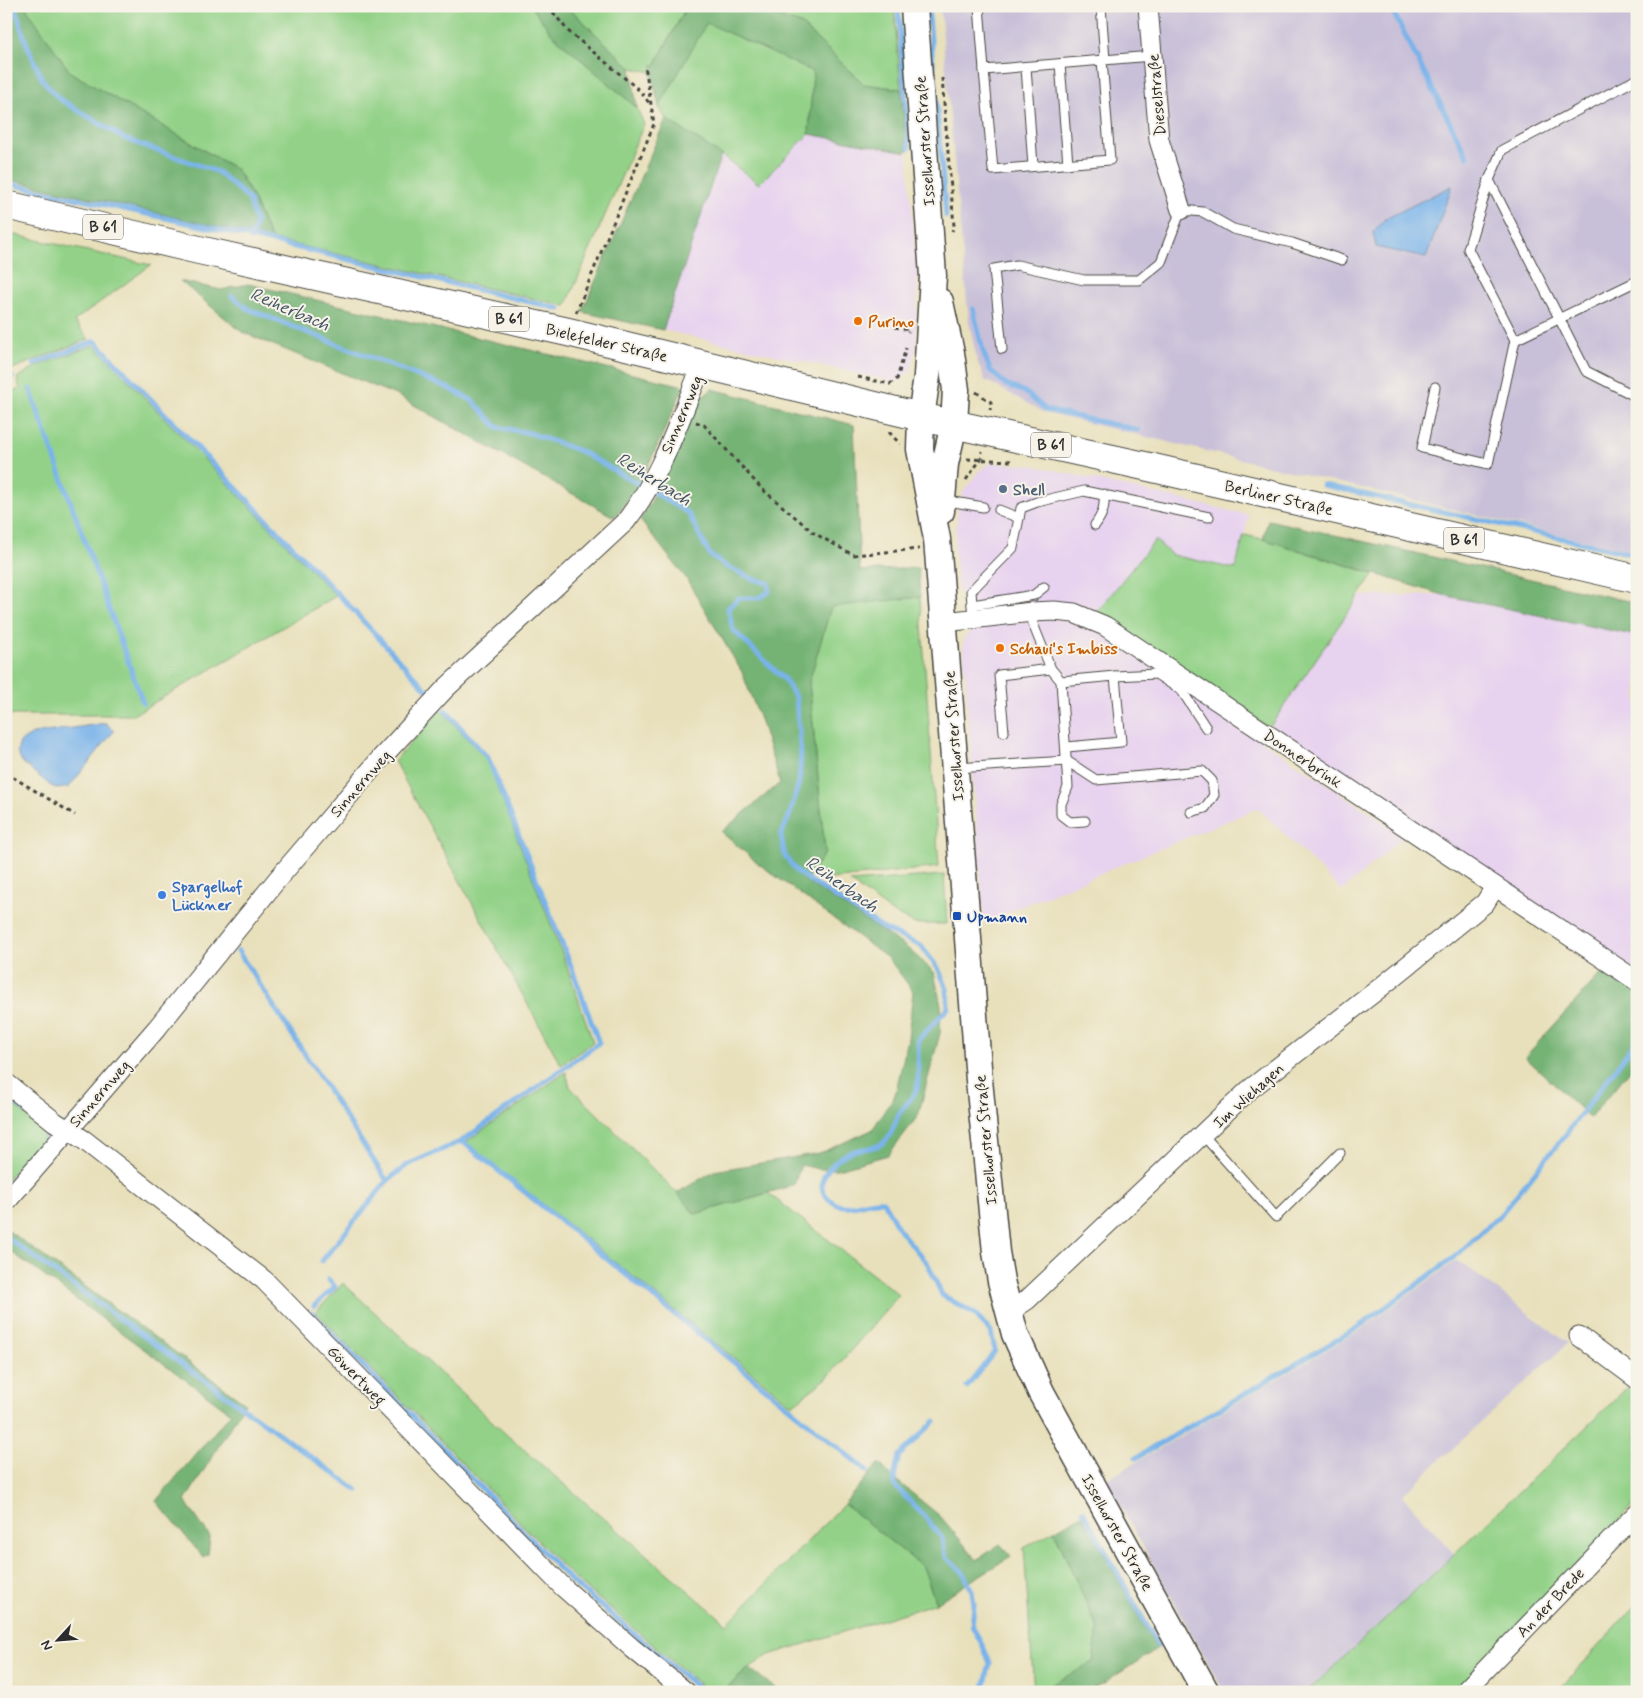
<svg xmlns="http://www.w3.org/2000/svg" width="1643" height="1698" font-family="Mynerve,sans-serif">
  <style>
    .built { fill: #e7d2ef }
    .industrial { fill: #c8bfd8 }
    .green { fill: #92d187; stroke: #5e7e59 }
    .forest { fill: #75b374; stroke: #506f50 }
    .water { fill: #79b3ea; stroke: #526f8a }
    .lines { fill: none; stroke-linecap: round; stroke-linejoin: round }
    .stream { stroke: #79b3ea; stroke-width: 5 }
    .lane-casing { stroke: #474641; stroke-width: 11 }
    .street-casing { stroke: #474641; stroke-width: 21 }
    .secondary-casing { stroke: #474641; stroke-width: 29 }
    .primary-casing { stroke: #474641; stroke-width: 30 }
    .path { stroke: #474641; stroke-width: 3; stroke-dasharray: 4 4; stroke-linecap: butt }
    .lane { stroke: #fff; stroke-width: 9 }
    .street { stroke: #fff; stroke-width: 19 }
    .secondary { stroke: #fff; stroke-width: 26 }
    .primary { stroke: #fff; stroke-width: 28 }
    .food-dot { fill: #e8710a; stroke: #f7f3e8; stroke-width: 2 }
    .service-dot { fill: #5c6f8a; stroke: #f7f3e8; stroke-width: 2 }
    .shop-dot { fill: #3f7fe0; stroke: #f7f3e8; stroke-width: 2 }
    .transit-dot { fill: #1a4fb4; stroke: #f7f3e8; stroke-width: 2 }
    .labels { text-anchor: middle; stroke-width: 4; stroke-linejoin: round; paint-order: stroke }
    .shield { fill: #f7f3e8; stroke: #686764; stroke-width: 1 }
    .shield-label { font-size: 15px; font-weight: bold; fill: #2b2b2b }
    .street-label { font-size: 16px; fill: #2b2b2b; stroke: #f7f3e8 }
    .food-label { font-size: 16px; font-weight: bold; fill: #c56008; stroke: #f7f3e8; text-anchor: start }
    .service-label { font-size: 16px; font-weight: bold; fill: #4e5e75; stroke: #f7f3e8; text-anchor: start }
    .shop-label { font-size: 16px; font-weight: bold; fill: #366cbe; stroke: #f7f3e8; text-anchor: start }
    .transit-label { font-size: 16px; font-weight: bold; fill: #164399; stroke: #f7f3e8; text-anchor: start }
    .water-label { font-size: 18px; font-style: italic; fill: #425464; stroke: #f7f3e8 }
  </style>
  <rect width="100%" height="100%" fill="#f7f3e8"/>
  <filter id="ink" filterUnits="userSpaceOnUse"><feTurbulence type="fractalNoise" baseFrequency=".02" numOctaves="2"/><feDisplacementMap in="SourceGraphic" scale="10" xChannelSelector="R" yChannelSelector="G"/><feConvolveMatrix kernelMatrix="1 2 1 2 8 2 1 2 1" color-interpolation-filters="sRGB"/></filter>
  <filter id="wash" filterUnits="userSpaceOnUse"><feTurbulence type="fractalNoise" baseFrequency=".0096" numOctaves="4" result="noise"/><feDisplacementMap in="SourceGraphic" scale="20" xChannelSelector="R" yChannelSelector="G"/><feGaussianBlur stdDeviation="1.12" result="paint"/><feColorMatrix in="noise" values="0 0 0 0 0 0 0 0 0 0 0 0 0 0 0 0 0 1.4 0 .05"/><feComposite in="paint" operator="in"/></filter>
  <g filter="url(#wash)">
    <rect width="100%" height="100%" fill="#e8e0bb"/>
    <g class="built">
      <path d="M 809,134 L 907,152 L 917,271 L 916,347 L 911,371 L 895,382 L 663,330 L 721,155 L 759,184 Z"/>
      <path d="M 990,463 L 1030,465 L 1249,515 L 1236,569 L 1172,555 L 1096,613 L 976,610 L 958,591 L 954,548 L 958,508 L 963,492 L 979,471 Z"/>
      <path d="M 1443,595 L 1637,636 L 1637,972 L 1269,728 L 1360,596 Z"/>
      <path d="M 1055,619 L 1078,622 L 1094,628 L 1404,836 L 1342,891 L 1258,808 L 984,922 L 963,646 L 964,639 L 969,632 L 980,624 Z"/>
    </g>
    <g class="industrial">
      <path d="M 940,6 L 1637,6 L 1637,553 L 1045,413 L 985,380 L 977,360 L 969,323 Z"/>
      <path d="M 1457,1260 L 1568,1343 L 1402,1495 L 1454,1554 L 1307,1692 L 1224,1692 L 1106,1480 L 1359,1331 Z"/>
    </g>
    <g class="green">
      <path d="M 25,6 L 531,6 L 553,35 L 637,108 L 644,124 L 566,306 L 271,239 L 249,190 L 236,169 L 69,72 Z"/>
      <path d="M 567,6 L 687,6 L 651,72 L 631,68 Z"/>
      <path d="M 742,6 L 894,6 L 901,89 L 864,84 L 801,24 Z"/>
      <path d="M 707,22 L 813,72 L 809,134 L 759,184 L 721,155 L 666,119 L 659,107 Z"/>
      <path d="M 6,233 L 151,265 L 74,321 L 89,339 L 12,369 L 6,360 Z"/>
      <path d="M 94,345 L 336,596 L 133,715 L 6,715 L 6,394 L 20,389 L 17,378 L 35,367 Z"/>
      <path d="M 1244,535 L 1263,539 L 1374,574 L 1269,728 L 1096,613 L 1155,540 L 1172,555 L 1235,569 Z"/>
      <path d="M 920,597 L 939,867 L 821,880 L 809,874 L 825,853 L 809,682 L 831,606 Z"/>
      <path d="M 441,710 L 487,760 L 565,961 L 593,1042 L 561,1065 L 394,761 Z"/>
      <path d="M 944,875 L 947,924 L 915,924 L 890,911 L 850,882 Z"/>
      <path d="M 566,1072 L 570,1087 L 677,1193 L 695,1214 L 768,1193 L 899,1295 L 827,1378 L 792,1405 L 466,1142 Z"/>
      <path d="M 6,1099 L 41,1127 L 44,1140 L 6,1180 Z"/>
      <path d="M 343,1283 L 508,1436 L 727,1624 L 844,1504 L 923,1567 L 936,1603 L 769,1655 L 749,1668 L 722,1692 L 709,1692 L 573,1577 L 316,1312 Z"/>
      <path d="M 1631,1384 L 1637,1388 L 1637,1501 L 1455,1692 L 1307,1692 L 1454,1554 Z"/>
      <path d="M 1054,1531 L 1098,1629 L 1093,1663 L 1038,1692 L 1034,1692 L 1024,1548 Z"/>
      <path d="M 1637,1603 L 1637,1692 L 1557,1692 Z"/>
    </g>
    <g class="forest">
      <path d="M 6,6 L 25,6 L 70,72 L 236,169 L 249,190 L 271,239 L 6,179 Z"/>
      <path d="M 531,6 L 567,6 L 631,68 L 637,108 L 553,35 Z"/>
      <path d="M 687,6 L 742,6 L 801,24 L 864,84 L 901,89 L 907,152 L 809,134 L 813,72 L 707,23 L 659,107 L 651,72 Z"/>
      <path d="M 666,119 L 721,155 L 663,330 L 582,312 Z"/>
      <path d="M 180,281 L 221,290 L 248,284 L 684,386 L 660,440 L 635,493 L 614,517 L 398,396 L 242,332 Z"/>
      <path d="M 712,389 L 854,425 L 860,571 L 918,568 L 920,597 L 831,607 L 809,682 L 825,853 L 805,881 L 906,947 L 934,972 L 941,1006 L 940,1033 L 918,1116 L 888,1155 L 838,1169 L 819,1169 L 801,1165 L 794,1185 L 695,1214 L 677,1193 L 714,1171 L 820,1153 L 872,1130 L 895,1095 L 908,1039 L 913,991 L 889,959 L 759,864 L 721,832 L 780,783 L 761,722 L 742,672 L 686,578 L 640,520 L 651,502 L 698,401 Z"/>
      <path d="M 1268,520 L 1637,603 L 1637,636 L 1443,595 L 1263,539 Z"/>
      <path d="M 1605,969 L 1637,990 L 1637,1062 L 1590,1118 L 1525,1057 Z"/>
      <path d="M 6,1229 L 245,1403 L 185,1501 L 210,1537 L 208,1554 L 203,1557 L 156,1501 L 231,1413 L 6,1248 Z"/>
      <path d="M 879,1463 L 891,1476 L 940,1516 L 977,1560 L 1000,1544 L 1011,1556 L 936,1603 L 923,1567 L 844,1504 Z"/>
      <path d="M 1082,1515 L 1157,1649 L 1104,1683 L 1085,1692 L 1038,1692 L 1093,1662 L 1098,1629 L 1054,1531 Z"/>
      <path d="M 749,1668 L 780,1692 L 722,1692 Z"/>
    </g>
    <g class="water">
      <path d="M 1452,186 L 1426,258 L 1376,247 L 1373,232 L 1385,219 Z"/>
      <path d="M 106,723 L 114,731 L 69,787 L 59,789 L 51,786 L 22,762 L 17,752 L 20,742 L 33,734 Z"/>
    </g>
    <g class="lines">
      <g class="stream">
        <path d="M 15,6 L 25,40 L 42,79 L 58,98 L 125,139 L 218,172 L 249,199 L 256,223 L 251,239"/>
        <path d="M 898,6 L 909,148"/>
        <path d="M 928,6 L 946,216"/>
        <path d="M 1390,6 L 1467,156"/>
        <path d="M 6,183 L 252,237 L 560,309"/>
        <path d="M 232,296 L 248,309 L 446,387 L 473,401 L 497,427 L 530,433 L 580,451 L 644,487"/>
        <path d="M 973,309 L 983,351 L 990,370 L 1006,385 L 1025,392 L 1046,410 L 1138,430"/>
        <path d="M 34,364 L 95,341 L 338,594 L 428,691"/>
        <path d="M 6,379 L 12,377"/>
        <path d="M 30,389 L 143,703"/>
        <path d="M 1323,485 L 1637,555"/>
        <path d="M 652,491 L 688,513 L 710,555 L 724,565 L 753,579 L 768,583 L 769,592 L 759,598 L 739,598 L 728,608 L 733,630 L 784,679 L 796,698 L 801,754 L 799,782 L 790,814 L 781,836 L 785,856 L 797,872 L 882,928 L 921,946 L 938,968 L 947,989 L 948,1008 L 918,1040 C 918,1050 919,1082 917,1089 C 913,1098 904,1106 899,1114 C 895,1122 893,1131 888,1138 C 878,1151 863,1147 850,1152 C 837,1158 815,1177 824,1193 C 828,1199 831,1202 838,1205 C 853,1210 868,1199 883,1201 L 900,1231 L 928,1264 L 942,1295 L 975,1314 L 991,1332 L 995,1351 L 967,1387"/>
        <path d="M 238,951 L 387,1181"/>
        <path d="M 462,1141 L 867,1471"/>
        <path d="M 6,1187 L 47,1139 L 43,1125 L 6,1095"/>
        <path d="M 6,1237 L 357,1490"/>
        <path d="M 322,1261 L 387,1181 L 407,1165 L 462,1141 L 599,1043 L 571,966 L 488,758 L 445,710"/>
        <path d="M 314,1306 L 335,1287 L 328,1279"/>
        <path d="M 312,1313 L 571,1581 L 703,1692"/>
        <path d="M 935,1421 L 899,1456 L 894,1477 L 895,1486 L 924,1516 L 942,1538 L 946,1557 L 963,1572 L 972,1591 L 974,1604 L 972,1626 L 982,1644 L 990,1663 L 983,1692"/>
        <path d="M 1136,1458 L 1357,1328 L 1456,1256 L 1501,1214 L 1566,1134 L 1637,1040"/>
        <path d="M 1083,1511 L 1158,1646"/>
      </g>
    </g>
  </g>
  <g filter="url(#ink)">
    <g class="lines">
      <g class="lane-casing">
        <g id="lane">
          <path d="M 979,6 L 984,70"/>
          <path d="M 1101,6 L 1105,60"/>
          <path d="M 1102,60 L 1110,160 L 993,170 L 984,70 L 1152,56"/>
          <path d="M 1060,64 L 1068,164"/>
          <path d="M 1026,67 L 1033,166"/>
          <path d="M 1489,180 L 1586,371 L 1637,397"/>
          <path d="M 1515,340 L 1468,249 L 1489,180 L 1502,150 L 1637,79"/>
          <path d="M 1002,349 L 994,269 L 1017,265 L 1084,280 L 1139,280 L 1161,262 L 1181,210 L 1203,212 L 1233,229 L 1292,243 L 1342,260"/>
          <path d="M 1435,387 L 1422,448 L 1488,464 L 1515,340 L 1637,281"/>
          <path d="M 943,500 L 983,507"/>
          <path d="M 999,510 L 1019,518"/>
          <path d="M 1095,525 C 1103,514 1105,507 1104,494"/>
          <path d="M 972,605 L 1034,595 L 1044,587"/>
          <path d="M 1032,612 L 1033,624 L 1051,669 L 1061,681 L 1068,787 L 1061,804 L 1061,815 L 1070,822 L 1085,821"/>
          <path d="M 973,618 L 971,591 L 1013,548 L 1021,508 L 1037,502 L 1084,491 L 1209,517"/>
          <path d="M 1115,676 L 1156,674 L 1182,691 L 1206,728"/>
          <path d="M 1061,681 L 1115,676 L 1121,742 L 1067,747"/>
          <path d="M 1004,732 L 999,675 L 1051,669"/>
          <path d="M 956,768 L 1067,761 L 1096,780 L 1202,771 L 1212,781 L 1214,795 L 1205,808 L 1191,812"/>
          <path d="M 1203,1135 L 1276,1217 L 1340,1153"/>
        </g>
      </g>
      <g class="street-casing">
        <g id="street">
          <path d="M 1148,6 L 1159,140 L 1181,210"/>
          <path d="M 945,622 L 1032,612 L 1054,611 L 1074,613 L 1105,626 L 1637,981"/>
          <path d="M 6,1083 L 55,1122 L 84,1140 L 264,1280 L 564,1588 L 632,1648 L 686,1692"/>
          <path d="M 6,1202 L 157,1028 L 276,881 L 381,758 L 445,689 L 626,521 C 662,475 680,418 702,365"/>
          <path d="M 1008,1309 L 1018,1306 L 1027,1300 L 1249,1090 L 1381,987 L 1485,903 L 1495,887"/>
          <path d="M 1579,1336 L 1637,1379"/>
          <path d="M 1464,1692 L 1637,1513"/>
        </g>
      </g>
      <g class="secondary-casing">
        <g id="secondary">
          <path d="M 914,6 L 933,276 L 927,376 L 921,417 L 920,449 L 937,539 L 979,1080 L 996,1252 L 1001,1281 L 1015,1334 L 1041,1392 L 1206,1692"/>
          <path d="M 940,302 L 951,353 L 956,390 L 954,424 L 945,464 L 941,511"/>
        </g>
      </g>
      <g class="primary-casing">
        <path id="primary" d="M 6,205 L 199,250 L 568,332 L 921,417 L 1149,467 L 1637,579"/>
      </g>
      <g class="path">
        <path d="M 548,6 L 568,31 L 639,90 L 650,104"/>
        <path d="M 942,78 L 954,226 L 952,231"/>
        <path d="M 576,313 L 654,124 L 645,65"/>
        <path d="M 895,327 L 909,330 L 908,332"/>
        <path d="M 858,377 L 890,384 L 897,379 L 906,348"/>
        <path d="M 976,392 L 991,402 L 990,410"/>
        <path d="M 696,422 L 704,425 L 762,489 L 814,533 L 853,555 L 919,549"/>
        <path d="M 889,432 L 900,444"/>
        <path d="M 967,459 L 1013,461"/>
        <path d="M 966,480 L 981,459 L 982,451"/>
        <path d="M 6,773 L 75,815"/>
      </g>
      <use href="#lane" class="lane"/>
      <use href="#street" class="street"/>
      <use href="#secondary" class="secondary"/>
      <use href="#primary" class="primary"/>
    </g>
  </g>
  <g class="food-dot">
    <circle cx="858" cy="321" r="5"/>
    <circle cx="1000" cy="648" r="5"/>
  </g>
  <circle class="service-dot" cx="1003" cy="489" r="5"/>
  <circle class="shop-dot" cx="162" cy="895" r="5"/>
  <rect class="transit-dot" x="952" y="911" width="10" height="10" rx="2.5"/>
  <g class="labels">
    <g class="shield">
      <rect x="83" y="214.5" width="40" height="25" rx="4"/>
      <rect x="489" y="306.5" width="40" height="25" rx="4"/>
      <rect x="1031" y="432.5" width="40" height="25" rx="4"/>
      <rect x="1444" y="527.5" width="40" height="25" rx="4"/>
    </g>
    <g class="shield-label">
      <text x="103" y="232">B 61</text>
      <text x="509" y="324">B 61</text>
      <text x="1051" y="450">B 61</text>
      <text x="1464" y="545">B 61</text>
    </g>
    <g class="street-label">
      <text transform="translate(1156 95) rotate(-95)" y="6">Dieselstraße</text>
      <text transform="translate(924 141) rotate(-94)" y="6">Isselhorster Straße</text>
      <text transform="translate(607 342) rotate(13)" y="6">Bielefelder Straße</text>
      <text transform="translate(681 414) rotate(-67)" y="6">Sinnernweg</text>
      <text transform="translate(1279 497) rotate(13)" y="6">Berliner Straße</text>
      <text transform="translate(953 736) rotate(-94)" y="6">Isselhorster Straße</text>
      <text transform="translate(1303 758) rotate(34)" y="6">Donnerbrink</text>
      <text transform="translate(360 783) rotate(-49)" y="6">Sinnernweg</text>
      <text transform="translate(99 1093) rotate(-49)" y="6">Sinnernweg</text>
      <text transform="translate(1248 1095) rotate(-42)" y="6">Im Wiehagen</text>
      <text transform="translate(985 1140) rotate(-95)" y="6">Isselhorster Straße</text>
      <text transform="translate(357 1375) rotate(46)" y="6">Göwertweg</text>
      <text transform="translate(1118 1532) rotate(61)" y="6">Isselhorster Straße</text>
      <text transform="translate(1550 1602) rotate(-46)" y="6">An der Brede</text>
    </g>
    <g class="food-label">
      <text x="868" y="327">Purino</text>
      <text x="1010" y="654">Schaui's Imbiss</text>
    </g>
    <g class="service-label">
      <text x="1013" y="495">Shell</text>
    </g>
    <g class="shop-label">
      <text x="172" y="892">Spargelhof<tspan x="172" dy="18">Lückner</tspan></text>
    </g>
    <g class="transit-label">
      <text x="967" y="922">Upmann</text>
    </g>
    <g class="water-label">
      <text transform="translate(290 309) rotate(23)" y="6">Reiherbach</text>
      <text transform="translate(654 479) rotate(32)" y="6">Reiherbach</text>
      <text transform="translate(842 884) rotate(35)" y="6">Reiherbach</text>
    </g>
  </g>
  <rect width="1643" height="1698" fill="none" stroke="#f7f3e8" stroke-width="25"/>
  <g transform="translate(58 1640) rotate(244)" stroke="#f7f3e8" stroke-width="4" paint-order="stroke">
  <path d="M0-4L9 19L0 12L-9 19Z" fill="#2b2b2b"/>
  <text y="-8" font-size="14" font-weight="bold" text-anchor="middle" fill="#2b2b2b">N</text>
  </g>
</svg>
